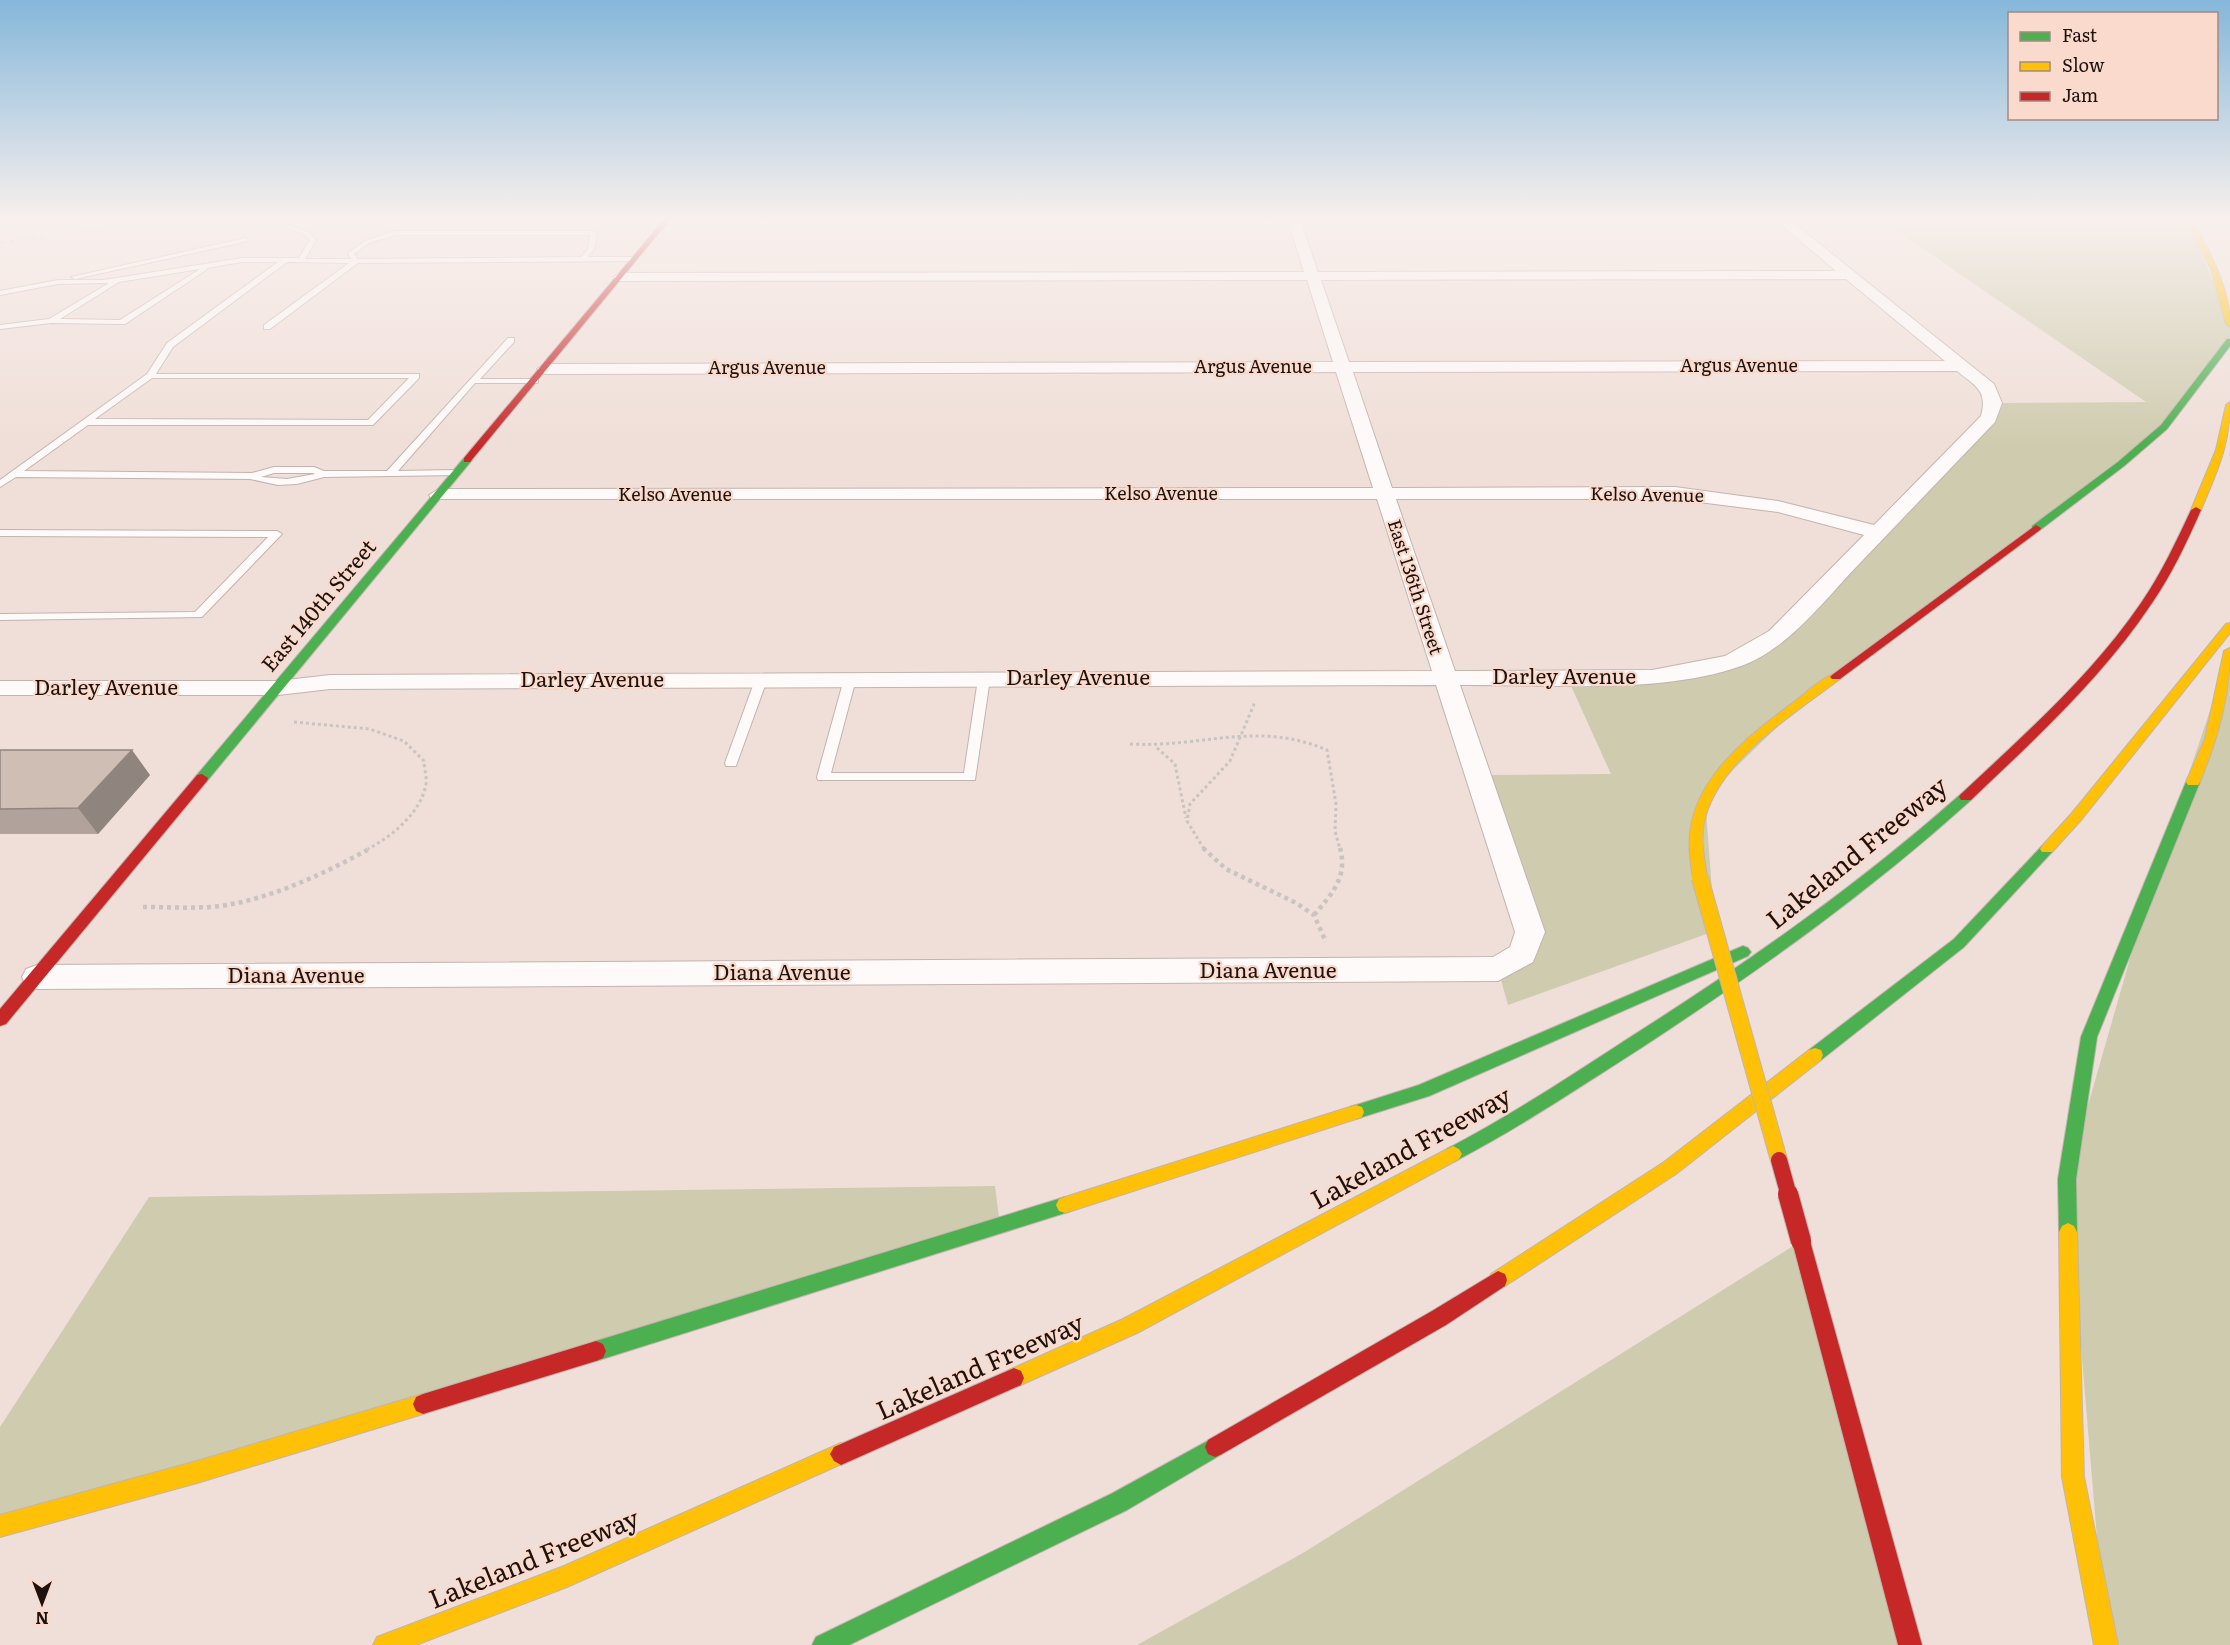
<svg xmlns="http://www.w3.org/2000/svg" width="2230" height="1645" font-family="Literata,serif">
  <style>
    .green { fill: #cecbae }
    .lines { fill: none; stroke-linecap: round; stroke-linejoin: round }
    .lane-casing { stroke: #c2b4af; stroke-width: 2 }
    .street-casing { stroke: #c2b4af; stroke-width: 2 }
    .fast-casing { stroke: #c2b4af; stroke-width: 2 }
    .slow-casing { stroke: #c2b4af; stroke-width: 2 }
    .jam-casing { stroke: #c2b4af; stroke-width: 2 }
    .path-far1 { stroke: #c9c4c1; stroke-width: 3; stroke-dasharray: 3 3; stroke-linecap: butt }
    .path { stroke: #c9c4c1; stroke-width: 4.5; stroke-dasharray: 4 4; stroke-linecap: butt }
    .lane { fill: #fdfaf9; fill-rule: evenodd }
    .street { fill: #fdfaf9; fill-rule: evenodd }
    .fast { fill: #4caf50; fill-rule: evenodd }
    .slow { fill: #ffc107; fill-rule: evenodd }
    .jam { fill: #c62828; fill-rule: evenodd }
    .rail { stroke: #d1cbca; stroke-width: 2; stroke-dasharray: 5 5; stroke-linecap: butt }
    .slow-bridge-casing { stroke: #c2b4af; stroke-width: 18; stroke-linecap: butt }
    .jam-bridge-far1-casing { stroke: #c2b4af; stroke-width: 18; stroke-linecap: butt }
    .jam-bridge-casing { stroke: #c2b4af; stroke-width: 22; stroke-linecap: butt }
    .slow-bridge { stroke: #ffc107; stroke-width: 16 }
    .jam-bridge-far1 { stroke: #c62828; stroke-width: 16 }
    .jam-bridge { stroke: #c62828; stroke-width: 20 }
    .wall { fill: #b1a39b }
    .shaded-wall { fill: #90857e }
    .building { fill: #cebeb4; stroke: #90857e; stroke-width: 1.5 }
    .labels { text-anchor: middle; stroke-width: 4.5; stroke-linejoin: round; paint-order: stroke }
    .far-street-label { font-size: 18px; fill: #1d120e; stroke: #fadacd }
    .street-label { font-size: 21px; fill: #1d120e; stroke: #fadacd }
    .near-street-label { font-size: 26px; fill: #1d120e; stroke: #fadacd }
  </style>
  <rect width="100%" height="100%" fill="#f0ded8"/>
  <g class="green">
    <path d="M 1877,217 L 2188,217 L 2230,324 L 2230,341 L 2164,427 L 1805,700 L 1705,797 L 1715,931 L 1508,1005 L 1498,969 L 1522,954 L 1477,775 L 1611,774 L 1567,677 L 1652,677 L 1756,653 L 1879,533 L 1993,403 L 2146,402 Z"/>
    <path d="M 2230,651 L 2230,1645 L 2106,1645 L 2067,1179 L 2149,892 Z"/>
    <path d="M 995,1186 L 1000,1226 L 0,1526 L 0,1427 L 149,1197 Z"/>
    <path d="M 1801,1241 L 1910,1645 L 1137,1645 L 1303,1553 Z"/>
  </g>
  <g class="lines">
    <g class="lane-casing">
      <g id="lane">
        <path d="M 290,225 L 308,232 L 316,240 L 305,259 L 351,259 L 348,253 L 365,241 L 394,231 L 594,231 L 597,233 L 594,249 L 588,257 L 634,257 L 637,259 L 634,261 L 358,263 L 270,329 L 264,329 L 264,325 L 349,263 L 287,262 L 173,347 L 156,374 L 419,374 L 419,378 L 373,425 L 88,425 L 24,471 L 252,473 L 274,467 L 314,467 L 324,471 L 387,471 L 508,338 L 514,338 L 514,342 L 480,379 L 538,379 L 538,383 L 475,383 L 398,471 L 456,470 L 461,473 L 459,475 L 324,477 L 297,484 L 278,485 L 250,479 L 16,477 L 0,487 L 0,480 L 147,374 L 167,343 L 278,262 L 242,262 L 207,268 L 206,270 L 125,324 L 51,323 L 0,329 L 0,325 L 49,319 L 109,283 L 58,284 L 0,295 L 0,291 L 58,280 L 104,280 L 242,258 L 299,258 L 310,240 L 304,234 L 288,228 ZM 395,235 L 590,235 L 588,249 L 581,257 L 358,259 L 354,254 L 369,243 ZM 200,269 L 120,320 L 60,319 L 119,282 ZM 152,378 L 409,378 L 368,420 L 95,419 ZM 274,473 L 313,473 L 315,474 L 287,479 L 261,477 Z"/>
        <path d="M 246,238 L 248,241 L 75,279 L 71,277 Z"/>
        <path d="M 0,530 L 277,531 L 282,534 L 202,617 L 0,620 L 0,614 L 195,612 L 268,537 L 0,536 Z"/>
        <path d="M 850,675 L 856,679 L 831,773 L 964,773 L 978,679 L 984,675 L 988,676 L 990,679 L 975,780 L 818,780 L 817,777 L 844,679 Z"/>
        <path d="M 761,676 L 767,680 L 737,763 L 736,766 L 726,766 L 725,763 L 755,680 Z"/>
      </g>
    </g>
    <g class="street-casing">
      <path id="street" d="M 665,217 L 1299,217 L 1318,272 L 1836,271 L 1772,217 L 1786,217 L 1994,384 L 2002,403 L 1995,422 C 1950,469 1905,516 1860,563 C 1824,600 1790,648 1741,666 C 1660,695 1546,684 1460,685 L 1545,932 L 1533,962 L 1498,981 L 37,989 L 26,985 L 22,977 L 26,969 L 37,965 L 1493,957 L 1510,947 L 1515,932 L 1436,685 L 330,689 L 278,695 L 0,695 L 0,681 L 278,681 L 330,675 L 1432,671 L 1377,499 L 432,499 L 429,495 L 439,489 L 1373,488 L 1336,372 L 545,374 L 537,369 L 545,364 L 1333,362 L 1307,280 L 620,281 L 613,277 L 620,273 L 1304,272 L 1289,224 L 661,224 L 659,221 ZM 1846,279 L 1945,361 L 1349,362 L 1321,280 ZM 1957,371 C 1975,386 1988,390 1981,416 L 1874,525 L 1778,501 L 1675,487 L 1392,488 L 1353,372 ZM 1396,499 L 1675,499 L 1778,512 L 1864,535 L 1769,631 L 1725,656 L 1652,670 L 1455,671 Z"/>
    </g>
    <g class="fast-casing">
      <g id="fast">
        <path d="M 2227,339 L 2230,339 L 2230,346 L 2167,429 L 2124,466 L 2040,530 L 2032,530 L 2032,526 L 2118,462 L 2161,425 Z"/>
        <path d="M 464,458 L 472,460 L 207,781 L 197,781 L 196,778 L 197,775 Z"/>
        <path d="M 2193,778 L 2200,782 L 2097,1037 L 2076,1179 L 2077,1232 L 2074,1238 L 2068,1241 L 2062,1238 L 2059,1232 L 2058,1179 L 2081,1037 L 2186,782 Z"/>
        <path d="M 1966,793 L 1973,797 L 1971,800 C 1867,894 1758,971 1641,1048 C 1581,1086 1522,1126 1459,1159 L 1453,1162 L 1447,1159 L 1444,1154 L 1447,1149 C 1510,1116 1569,1077 1629,1038 C 1747,963 1856,887 1961,794 Z"/>
        <path d="M 2047,844 L 2054,849 L 2052,852 L 1964,947 L 1821,1060 L 1815,1062 L 1809,1060 L 1807,1055 L 1809,1050 L 1954,939 L 2042,846 Z"/>
        <path d="M 1743,946 L 1748,948 L 1751,952 L 1748,956 L 1429,1096 L 1356,1119 L 1350,1117 L 1348,1112 L 1350,1107 L 1419,1085 Z"/>
        <path d="M 1065,1197 L 1071,1199 L 1074,1205 L 1071,1211 L 1065,1213 L 596,1361 L 589,1358 L 586,1351 L 589,1344 L 596,1341 Z"/>
        <path d="M 1215,1437 L 1222,1440 L 1225,1447 L 1222,1454 L 1127,1510 L 849,1645 L 812,1645 L 816,1637 L 1111,1494 Z"/>
      </g>
    </g>
    <g class="slow-casing">
      <g id="slow">
        <path d="M 2185,217 L 2191,217 C 2209,251 2230,287 2230,326 L 2226,324 L 2211,269 Z"/>
        <path d="M 2230,402 C 2230,446 2217,471 2201,510 L 2193,512 L 2191,510 L 2216,450 L 2226,405 Z"/>
        <path d="M 2230,623 L 2230,633 L 2082,819 L 2052,852 L 2042,852 L 2040,849 L 2042,846 L 2072,813 L 2226,624 Z"/>
        <path d="M 2230,648 C 2230,697 2218,737 2200,782 L 2198,785 L 2188,785 L 2186,782 L 2205,739 L 2224,651 Z"/>
        <path d="M 1836,673 L 1840,675 L 1842,677 L 1840,679 C 1793,714 1716,762 1704,823 C 1700,841 1705,860 1707,878 L 1705,882 L 1695,882 C 1691,874 1691,863 1690,855 C 1683,786 1744,739 1794,702 C 1806,693 1821,678 1836,673 Z"/>
        <path d="M 1815,1048 L 1821,1050 L 1823,1055 L 1821,1060 L 1676,1174 L 1505,1286 L 1498,1289 L 1491,1286 L 1489,1280 L 1491,1274 L 1664,1162 L 1809,1050 Z"/>
        <path d="M 1356,1105 L 1362,1107 L 1364,1112 L 1362,1117 L 1356,1119 L 1065,1213 L 1059,1211 L 1056,1205 L 1059,1199 L 1065,1197 Z"/>
        <path d="M 1453,1146 L 1459,1149 L 1462,1154 L 1459,1159 L 1137,1333 L 1014,1388 L 1007,1385 L 1004,1378 L 1007,1371 L 1123,1319 Z"/>
        <path d="M 2068,1223 L 2074,1226 L 2077,1232 L 2084,1477 L 2118,1645 L 2094,1645 L 2062,1477 L 2059,1232 L 2062,1226 Z"/>
        <path d="M 423,1394 L 430,1397 L 433,1404 L 430,1411 L 423,1414 L 197,1483 L 0,1537 L 0,1515 L 197,1461 Z"/>
        <path d="M 841,1443 L 848,1447 L 852,1454 L 848,1461 L 567,1587 L 416,1645 L 373,1645 L 377,1637 L 564,1566 Z"/>
      </g>
    </g>
    <g class="jam-casing">
      <g id="jam">
        <path d="M 666,217 L 672,217 L 470,462 L 464,462 L 464,458 Z"/>
        <path d="M 2196,507 L 2201,510 C 2187,542 2172,574 2152,603 C 2103,677 2035,739 1971,800 L 1961,800 L 1959,797 L 1961,794 C 2025,734 2092,675 2141,603 C 2161,574 2176,542 2191,510 Z"/>
        <path d="M 2036,525 L 2041,528 L 2040,530 L 1840,679 L 1832,679 L 1830,677 L 1832,675 Z"/>
        <path d="M 202,774 L 208,778 L 207,781 L 6,1024 L 0,1026 L 0,1009 L 197,775 Z"/>
        <path d="M 1801,1232 L 1808,1235 L 1810,1241 L 1922,1645 L 1898,1645 L 1792,1241 L 1794,1235 Z"/>
        <path d="M 1498,1271 L 1505,1274 L 1507,1280 L 1505,1286 L 1446,1325 L 1222,1454 L 1215,1457 L 1208,1454 L 1205,1447 L 1208,1440 L 1432,1311 Z"/>
        <path d="M 596,1341 L 603,1344 L 606,1351 L 603,1358 L 596,1361 L 423,1414 L 416,1411 L 413,1404 L 416,1397 L 423,1394 Z"/>
        <path d="M 1014,1368 L 1021,1371 L 1024,1378 L 1021,1385 L 841,1465 L 834,1461 L 830,1454 L 834,1447 Z"/>
      </g>
    </g>
    <g class="path-far1">
      <path d="M 294,722 L 370,729 L 404,741 L 424,761 C 424,768 427,777 426,784 C 421,813 392,836 368,849"/>
      <path d="M 1130,744 C 1202,748 1257,720 1327,750 L 1336,804 L 1335,831 L 1340,849"/>
      <path d="M 1157,748 L 1175,764 L 1186,818"/>
      <path d="M 1204,849 L 1187,821 L 1190,804 L 1230,761 L 1255,702"/>
    </g>
    <g class="path">
      <path d="M 1203,848 L 1226,869 L 1296,903 L 1314,915 L 1326,942"/>
      <path d="M 143,907 C 169,907 195,909 221,906 C 274,898 325,873 371,848"/>
      <path d="M 1314,915 C 1332,894 1348,877 1340,848"/>
    </g>
    <use href="#lane" class="lane"/>
    <use href="#street" class="street"/>
    <use href="#fast" class="fast"/>
    <use href="#slow" class="slow"/>
    <use href="#jam" class="jam"/>
    <path class="rail" d="M 0,243 L 190,217"/>
    <g class="slow-bridge-casing">
      <path id="slow-bridge" d="M 1700,878 L 1779,1160"/>
    </g>
    <g class="jam-bridge-far1-casing">
      <path id="jam-bridge-far1" d="M 1779,1160 L 1789,1196"/>
    </g>
    <g class="jam-bridge-casing">
      <path id="jam-bridge" d="M 1788,1194 L 1801,1241"/>
    </g>
    <use href="#slow-bridge" class="slow-bridge"/>
    <use href="#jam-bridge-far1" class="jam-bridge-far1"/>
    <use href="#jam-bridge" class="jam-bridge"/>
  </g>
  <path class="wall" d="M 0,750 L 150,775 L 98,834 L 0,834 Z"/>
  <path class="shaded-wall" d="M 132,750 L 150,775 L 98,834 L 78,808 Z"/>
  <path class="building" d="M 0,750 L 132,750 L 78,808 L 0,809 Z"/>
  <linearGradient id="sky" x2="0" y2="1"><stop stop-color="#86b7da"/><stop offset="0.49" stop-color="#f8f0ed"/><stop offset="1" stop-color="#f8f0ed" stop-opacity="0"/></linearGradient>
  <rect width="2230" height="447" fill="url(#sky)"/>
  <g class="labels">
    <g class="far-street-label">
      <text x="1739" y="372">Argus Avenue</text>
      <text x="1253" y="373">Argus Avenue</text>
      <text x="767" y="374">Argus Avenue</text>
      <text x="1161" y="500">Kelso Avenue</text>
      <text x="675" y="501">Kelso Avenue</text>
      <text transform="translate(1647 495) rotate(1)" y="6">Kelso Avenue</text>
      <text transform="translate(1415 587) rotate(72)" y="6">East 136th Street</text>
    </g>
    <g class="street-label">
      <text transform="translate(319 606) rotate(-50)" y="7">East 140th Street</text>
      <text x="1564" y="684">Darley Avenue</text>
      <text x="1078" y="685">Darley Avenue</text>
      <text x="592" y="687">Darley Avenue</text>
      <text x="106" y="695">Darley Avenue</text>
      <text x="1268" y="978">Diana Avenue</text>
      <text x="782" y="980">Diana Avenue</text>
      <text x="296" y="983">Diana Avenue</text>
    </g>
    <g class="near-street-label">
      <text transform="translate(1857 853) rotate(-39)" y="9">Lakeland Freeway</text>
      <text transform="translate(1411 1148) rotate(-29)" y="9">Lakeland Freeway</text>
      <text transform="translate(980 1367) rotate(-24)" y="9">Lakeland Freeway</text>
      <text transform="translate(534 1559) rotate(-22)" y="9">Lakeland Freeway</text>
    </g>
  </g>
  <rect x="2008" y="12" width="210" height="108" fill="#fadacd" stroke="#a28a81" stroke-width="1.5"/>
  <rect x="2020" y="32" width="30" height="9" fill="#4caf50" stroke="#a28a81" stroke-width="1.5"/>
  <text x="2062" y="42" font-size="18" fill="#1d120e">Fast</text>
  <rect x="2020" y="62" width="30" height="9" fill="#ffc107" stroke="#a28a81" stroke-width="1.5"/>
  <text x="2062" y="72" font-size="18" fill="#1d120e">Slow</text>
  <rect x="2020" y="92" width="30" height="9" fill="#c62828" stroke="#a28a81" stroke-width="1.5"/>
  <text x="2062" y="102" font-size="18" fill="#1d120e">Jam</text>
  <g transform="translate(42 1603) rotate(180)" stroke="#fadacd" stroke-width="4.5" paint-order="stroke">
  <path d="M0-4.5L10 22L0 15L-10 22Z" fill="#1d120e"/>
  <text y="-9" font-size="16" font-weight="bold" text-anchor="middle" fill="#1d120e">N</text>
  </g>
</svg>
